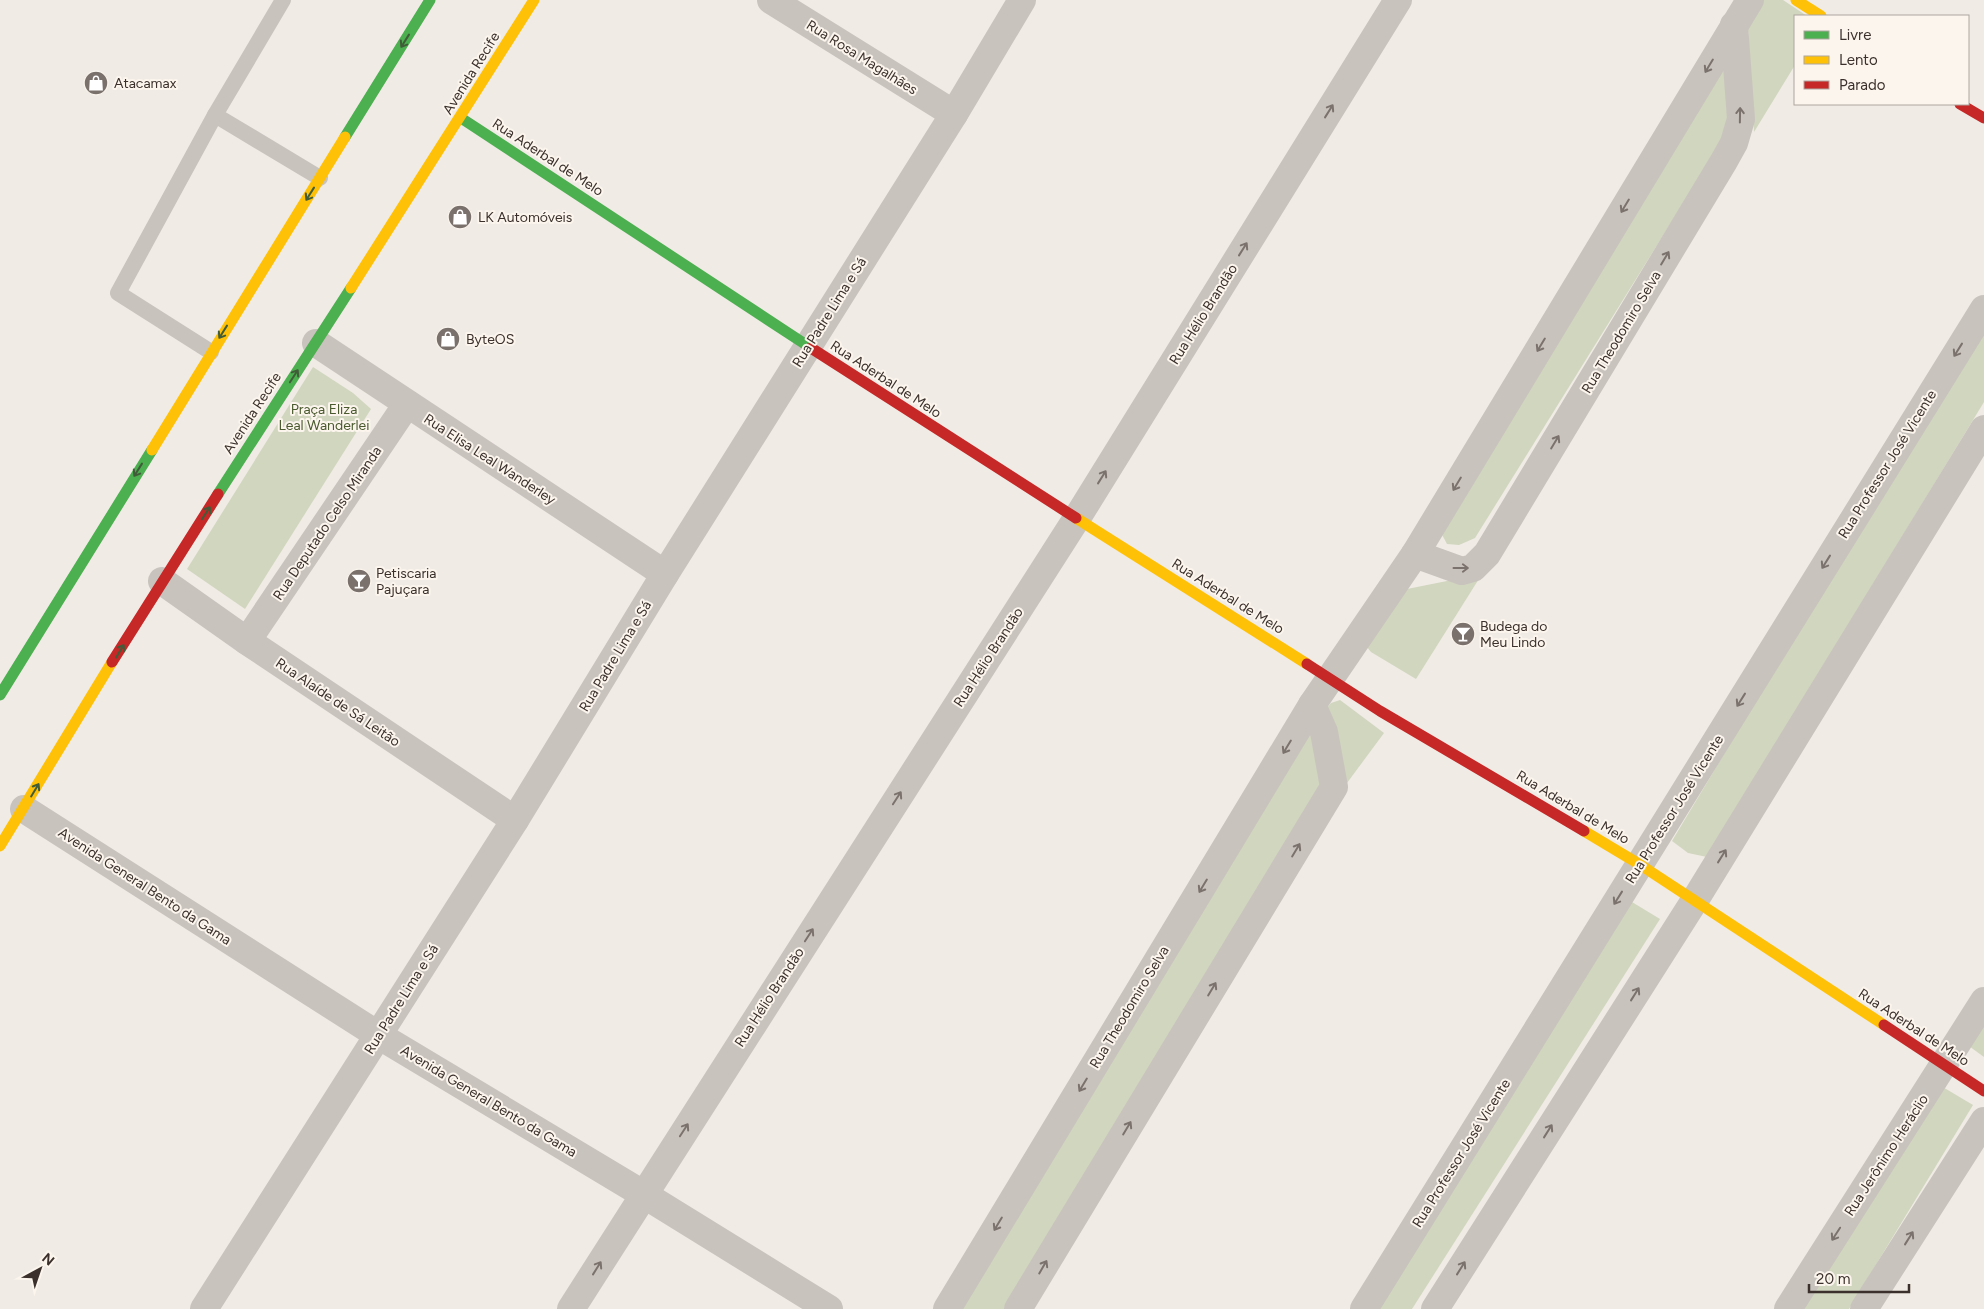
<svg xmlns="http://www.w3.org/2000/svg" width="1984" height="1309" font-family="Figtree,sans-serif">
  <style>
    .green { fill: #d1d6bf }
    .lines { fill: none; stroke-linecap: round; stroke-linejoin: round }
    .lane { stroke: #c9c3be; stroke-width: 16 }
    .street { stroke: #c9c3be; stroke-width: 28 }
    .fast { stroke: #4caf50; stroke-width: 11 }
    .slow { stroke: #ffc107; stroke-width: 11 }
    .jam { stroke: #c62828; stroke-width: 11 }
    .oneway { stroke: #415c38 }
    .oneway2 { stroke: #7b726d }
    .labels { text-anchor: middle; stroke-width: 4; stroke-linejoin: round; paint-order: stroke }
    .street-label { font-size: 14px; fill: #3b302b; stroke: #fbf5ee }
    .poi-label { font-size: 14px; fill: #3b302b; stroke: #fbf5ee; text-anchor: start }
    .park-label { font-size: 14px; fill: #4a5a2e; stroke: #fbf5ee }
  </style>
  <rect width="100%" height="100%" fill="#f0ebe5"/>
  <g class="green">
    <path d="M 1754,0 L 1783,0 L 1807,16 L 1795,16 L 1795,65 L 1754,132 L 1747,11 Z"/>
    <path d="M 1724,48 L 1728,131 L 1475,538 L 1459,545 L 1447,544 L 1440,531 Z"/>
    <path d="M 1984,320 L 1984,402 L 1707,857 L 1688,853 L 1672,841 Z"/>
    <path d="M 313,367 L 353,393 L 371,409 L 245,609 L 187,569 Z"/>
    <path d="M 1482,574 L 1416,679 L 1371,652 L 1363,642 L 1402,590 Z"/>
    <path d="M 1340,700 L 1384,733 L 1344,787 L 1326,709 L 1331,703 Z"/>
    <path d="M 1311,710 L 1330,787 L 1012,1309 L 956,1309 Z"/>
    <path d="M 1627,899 L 1660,919 L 1412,1309 L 1376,1309 Z"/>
    <path d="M 1984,1005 L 1984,1057 L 1962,1041 Z"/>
    <path d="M 1941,1086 L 1973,1105 L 1849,1309 L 1800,1309 Z"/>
  </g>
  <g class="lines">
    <g class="lane">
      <path d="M 283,0 L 215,115 L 320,178"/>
      <path d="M 211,352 L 118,293 L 215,115"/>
    </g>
    <g class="street">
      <path d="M 771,0 L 954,114"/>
      <path d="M 316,343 L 665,574"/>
      <path d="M 1415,554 L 1462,571 L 1473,568 L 1487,554 L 1724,161 L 1734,143 L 1741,119 L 1734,25"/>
      <path d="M 162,581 L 247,641 L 515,820"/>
      <path d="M 247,641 L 407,404"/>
      <path d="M 24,809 L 378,1035 L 643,1194 L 829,1309"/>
      <path d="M 204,1309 L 515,820 L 665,574 L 954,114 L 1022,0"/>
      <path d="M 571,1309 L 1077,518 L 1398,0"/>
      <path d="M 947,1309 L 1312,705 L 1415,554 L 1750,0"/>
      <path d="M 1018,1309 L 1334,787 L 1324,732 L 1312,705"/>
      <path d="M 1364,1309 L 1984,309"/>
      <path d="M 1435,1309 L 1695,900 L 1984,429"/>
      <path d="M 1788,1309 L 1984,1001"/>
      <path d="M 1864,1309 L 1984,1121"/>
    </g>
    <g class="fast">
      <path d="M 461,118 L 811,348"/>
      <path d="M 345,137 L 430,0"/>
      <path d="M 218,494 L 351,288"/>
      <path d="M 0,695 L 152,450"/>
    </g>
    <g class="slow">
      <path d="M 1796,0 L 1821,16"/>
      <path d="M 351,288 L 534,0"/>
      <path d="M 152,450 L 345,137"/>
      <path d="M 1076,518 L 1307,664"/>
      <path d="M 1584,831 L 1639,864 L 1884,1025"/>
      <path d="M 0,846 L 112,662"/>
    </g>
    <g class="jam">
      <path d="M 1960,104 L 1984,118"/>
      <path d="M 811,348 L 1076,518"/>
      <path d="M 112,662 L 218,494"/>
      <path d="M 1307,664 L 1380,711 L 1584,831"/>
      <path d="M 1884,1025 L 1984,1091"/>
    </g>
  </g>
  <defs><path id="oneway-shaft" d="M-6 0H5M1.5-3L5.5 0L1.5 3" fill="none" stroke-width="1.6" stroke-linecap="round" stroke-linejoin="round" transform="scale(1.25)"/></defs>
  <g class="oneway">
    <use href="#oneway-shaft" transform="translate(405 41) rotate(122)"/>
    <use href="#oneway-shaft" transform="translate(310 194) rotate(122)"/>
    <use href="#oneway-shaft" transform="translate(223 332) rotate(122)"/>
    <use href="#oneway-shaft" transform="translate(294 376) rotate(-57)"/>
    <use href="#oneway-shaft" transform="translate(138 470) rotate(122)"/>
    <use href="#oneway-shaft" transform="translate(206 513) rotate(-57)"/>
    <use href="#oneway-shaft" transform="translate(120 651) rotate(-59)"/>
    <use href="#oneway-shaft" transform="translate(35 790) rotate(-59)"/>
  </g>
  <g class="oneway2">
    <use href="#oneway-shaft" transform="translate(1709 66) rotate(121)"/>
    <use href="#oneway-shaft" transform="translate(1329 111) rotate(-58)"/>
    <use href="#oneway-shaft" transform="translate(1740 115) rotate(-89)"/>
    <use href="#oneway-shaft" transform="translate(1625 206) rotate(121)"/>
    <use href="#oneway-shaft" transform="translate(1243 249) rotate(-58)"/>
    <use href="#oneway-shaft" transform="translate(1665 258) rotate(-59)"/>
    <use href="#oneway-shaft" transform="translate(1541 345) rotate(121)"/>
    <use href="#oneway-shaft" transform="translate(1958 350) rotate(122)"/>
    <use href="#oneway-shaft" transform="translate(1555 442) rotate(-59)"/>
    <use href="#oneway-shaft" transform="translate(1102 477) rotate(-58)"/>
    <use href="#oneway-shaft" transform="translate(1457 484) rotate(121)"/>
    <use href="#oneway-shaft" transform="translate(1826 562) rotate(122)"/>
    <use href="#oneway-shaft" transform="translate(1461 568)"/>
    <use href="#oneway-shaft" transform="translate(1741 700) rotate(122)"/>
    <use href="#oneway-shaft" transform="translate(1287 747) rotate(121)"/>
    <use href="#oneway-shaft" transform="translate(897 798) rotate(-57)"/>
    <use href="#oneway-shaft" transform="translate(1296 850) rotate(-59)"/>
    <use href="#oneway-shaft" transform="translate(1722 856) rotate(-58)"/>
    <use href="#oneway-shaft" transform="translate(1203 886) rotate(121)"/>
    <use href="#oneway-shaft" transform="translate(1618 898) rotate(122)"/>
    <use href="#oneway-shaft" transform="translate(809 935) rotate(-57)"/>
    <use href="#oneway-shaft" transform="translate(1212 989) rotate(-59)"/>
    <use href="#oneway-shaft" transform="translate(1635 994) rotate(-58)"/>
    <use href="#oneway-shaft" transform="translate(1083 1085) rotate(121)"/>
    <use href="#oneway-shaft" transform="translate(1127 1128) rotate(-59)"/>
    <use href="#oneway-shaft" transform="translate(684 1130) rotate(-57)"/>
    <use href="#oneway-shaft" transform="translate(1548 1131) rotate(-58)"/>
    <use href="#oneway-shaft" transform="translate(998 1224) rotate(121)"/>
    <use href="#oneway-shaft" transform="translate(1836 1234) rotate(123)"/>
    <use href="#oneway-shaft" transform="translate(1909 1238) rotate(-58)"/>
    <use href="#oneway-shaft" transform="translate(1043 1267) rotate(-60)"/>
    <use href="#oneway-shaft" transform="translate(597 1268) rotate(-58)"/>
    <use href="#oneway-shaft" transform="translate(1461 1268) rotate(-58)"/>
  </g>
  <defs>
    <g id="shop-disc" transform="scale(1.25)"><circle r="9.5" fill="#7a716c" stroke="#fbf5ee"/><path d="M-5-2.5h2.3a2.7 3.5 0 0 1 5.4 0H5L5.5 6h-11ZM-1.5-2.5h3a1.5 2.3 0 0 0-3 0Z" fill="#fff"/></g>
    <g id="bar-disc" transform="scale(1.25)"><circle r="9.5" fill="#7a716c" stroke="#fbf5ee"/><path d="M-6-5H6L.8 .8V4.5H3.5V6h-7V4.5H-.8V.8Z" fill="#fff"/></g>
  </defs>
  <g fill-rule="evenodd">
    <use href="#shop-disc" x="96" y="83"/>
    <use href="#shop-disc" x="460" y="217"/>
    <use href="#shop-disc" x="448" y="339"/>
    <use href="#bar-disc" x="359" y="581"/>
    <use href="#bar-disc" x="1463" y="634"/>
  </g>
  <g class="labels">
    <g class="street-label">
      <text transform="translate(862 57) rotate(32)" y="5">Rua Rosa Magalhães</text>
      <text transform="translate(471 73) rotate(-58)" y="5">Avenida Recife</text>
      <text transform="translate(548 157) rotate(33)" y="5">Rua Aderbal de Melo</text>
      <text transform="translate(829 312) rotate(-58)" y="5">Rua Padre Lima e Sá</text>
      <text transform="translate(1203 314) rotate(-58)" y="5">Rua Hélio Brandão</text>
      <text transform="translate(1621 332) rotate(-59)" y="5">Rua Theodomiro Selva</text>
      <text transform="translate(886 379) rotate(33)" y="5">Rua Aderbal de Melo</text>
      <text transform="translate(252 413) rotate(-57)" y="5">Avenida Recife</text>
      <text transform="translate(490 459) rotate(33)" y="5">Rua Elisa Leal Wanderley</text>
      <text transform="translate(1887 464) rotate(-58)" y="5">Rua Professor José Vicente</text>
      <text transform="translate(327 523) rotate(-56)" y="5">Rua Deputado Celso Miranda</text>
      <text transform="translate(1228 596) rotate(32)" y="5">Rua Aderbal de Melo</text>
      <text transform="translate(615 656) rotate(-59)" y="5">Rua Padre Lima e Sá</text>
      <text transform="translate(988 657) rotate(-57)" y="5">Rua Hélio Brandão</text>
      <text transform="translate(338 702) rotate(34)" y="5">Rua Alaíde de Sá Leitão</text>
      <text transform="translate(1573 807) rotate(31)" y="5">Rua Aderbal de Melo</text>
      <text transform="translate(1674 809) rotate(-58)" y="5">Rua Professor José Vicente</text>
      <text transform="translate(145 886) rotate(33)" y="5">Avenida General Bento da Gama</text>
      <text transform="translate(769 997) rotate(-57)" y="5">Rua Hélio Brandão</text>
      <text transform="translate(401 999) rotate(-58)" y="5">Rua Padre Lima e Sá</text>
      <text transform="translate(1129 1007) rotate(-59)" y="5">Rua Theodomiro Selva</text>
      <text transform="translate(1914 1027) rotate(33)" y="5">Rua Aderbal de Melo</text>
      <text transform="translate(489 1101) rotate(31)" y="5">Avenida General Bento da Gama</text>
      <text transform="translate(1461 1153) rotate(-58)" y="5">Rua Professor José Vicente</text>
      <text transform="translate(1886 1155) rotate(-57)" y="5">Rua Jerônimo Heráclio</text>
    </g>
    <g class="poi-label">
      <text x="114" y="88">Atacamax</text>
      <text x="478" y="222">LK Automóveis</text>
      <text x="466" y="344">ByteOS</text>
      <text x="376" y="578">Petiscaria<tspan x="376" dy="16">Pajuçara</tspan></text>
      <text x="1480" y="631">Budega do<tspan x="1480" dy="16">Meu Lindo</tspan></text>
    </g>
    <g class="park-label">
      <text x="324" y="414">Praça Eliza<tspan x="324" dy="16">Leal Wanderlei</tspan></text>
    </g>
  </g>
  <rect x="1794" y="15" width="175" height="90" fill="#fbf5ee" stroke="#aea6a0"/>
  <rect x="1804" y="31" width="25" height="8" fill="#4caf50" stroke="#aea6a0"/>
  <text x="1839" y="40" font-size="15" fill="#3b302b">Livre</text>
  <rect x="1804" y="56" width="25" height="8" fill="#ffc107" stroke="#aea6a0"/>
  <text x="1839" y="65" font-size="15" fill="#3b302b">Lento</text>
  <rect x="1804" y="81" width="25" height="8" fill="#c62828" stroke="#aea6a0"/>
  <text x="1839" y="90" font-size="15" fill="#3b302b">Parado</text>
  <g transform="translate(40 1269) rotate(40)" stroke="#fbf5ee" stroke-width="4" paint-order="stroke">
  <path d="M0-4L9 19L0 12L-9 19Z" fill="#3b302b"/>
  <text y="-8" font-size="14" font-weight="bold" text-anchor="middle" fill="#3b302b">N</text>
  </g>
  <path d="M1809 1284v8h100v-8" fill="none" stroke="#3b302b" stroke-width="2.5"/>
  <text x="1816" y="1284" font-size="15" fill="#3b302b" stroke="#fbf5ee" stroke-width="4" paint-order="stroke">20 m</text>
</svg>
